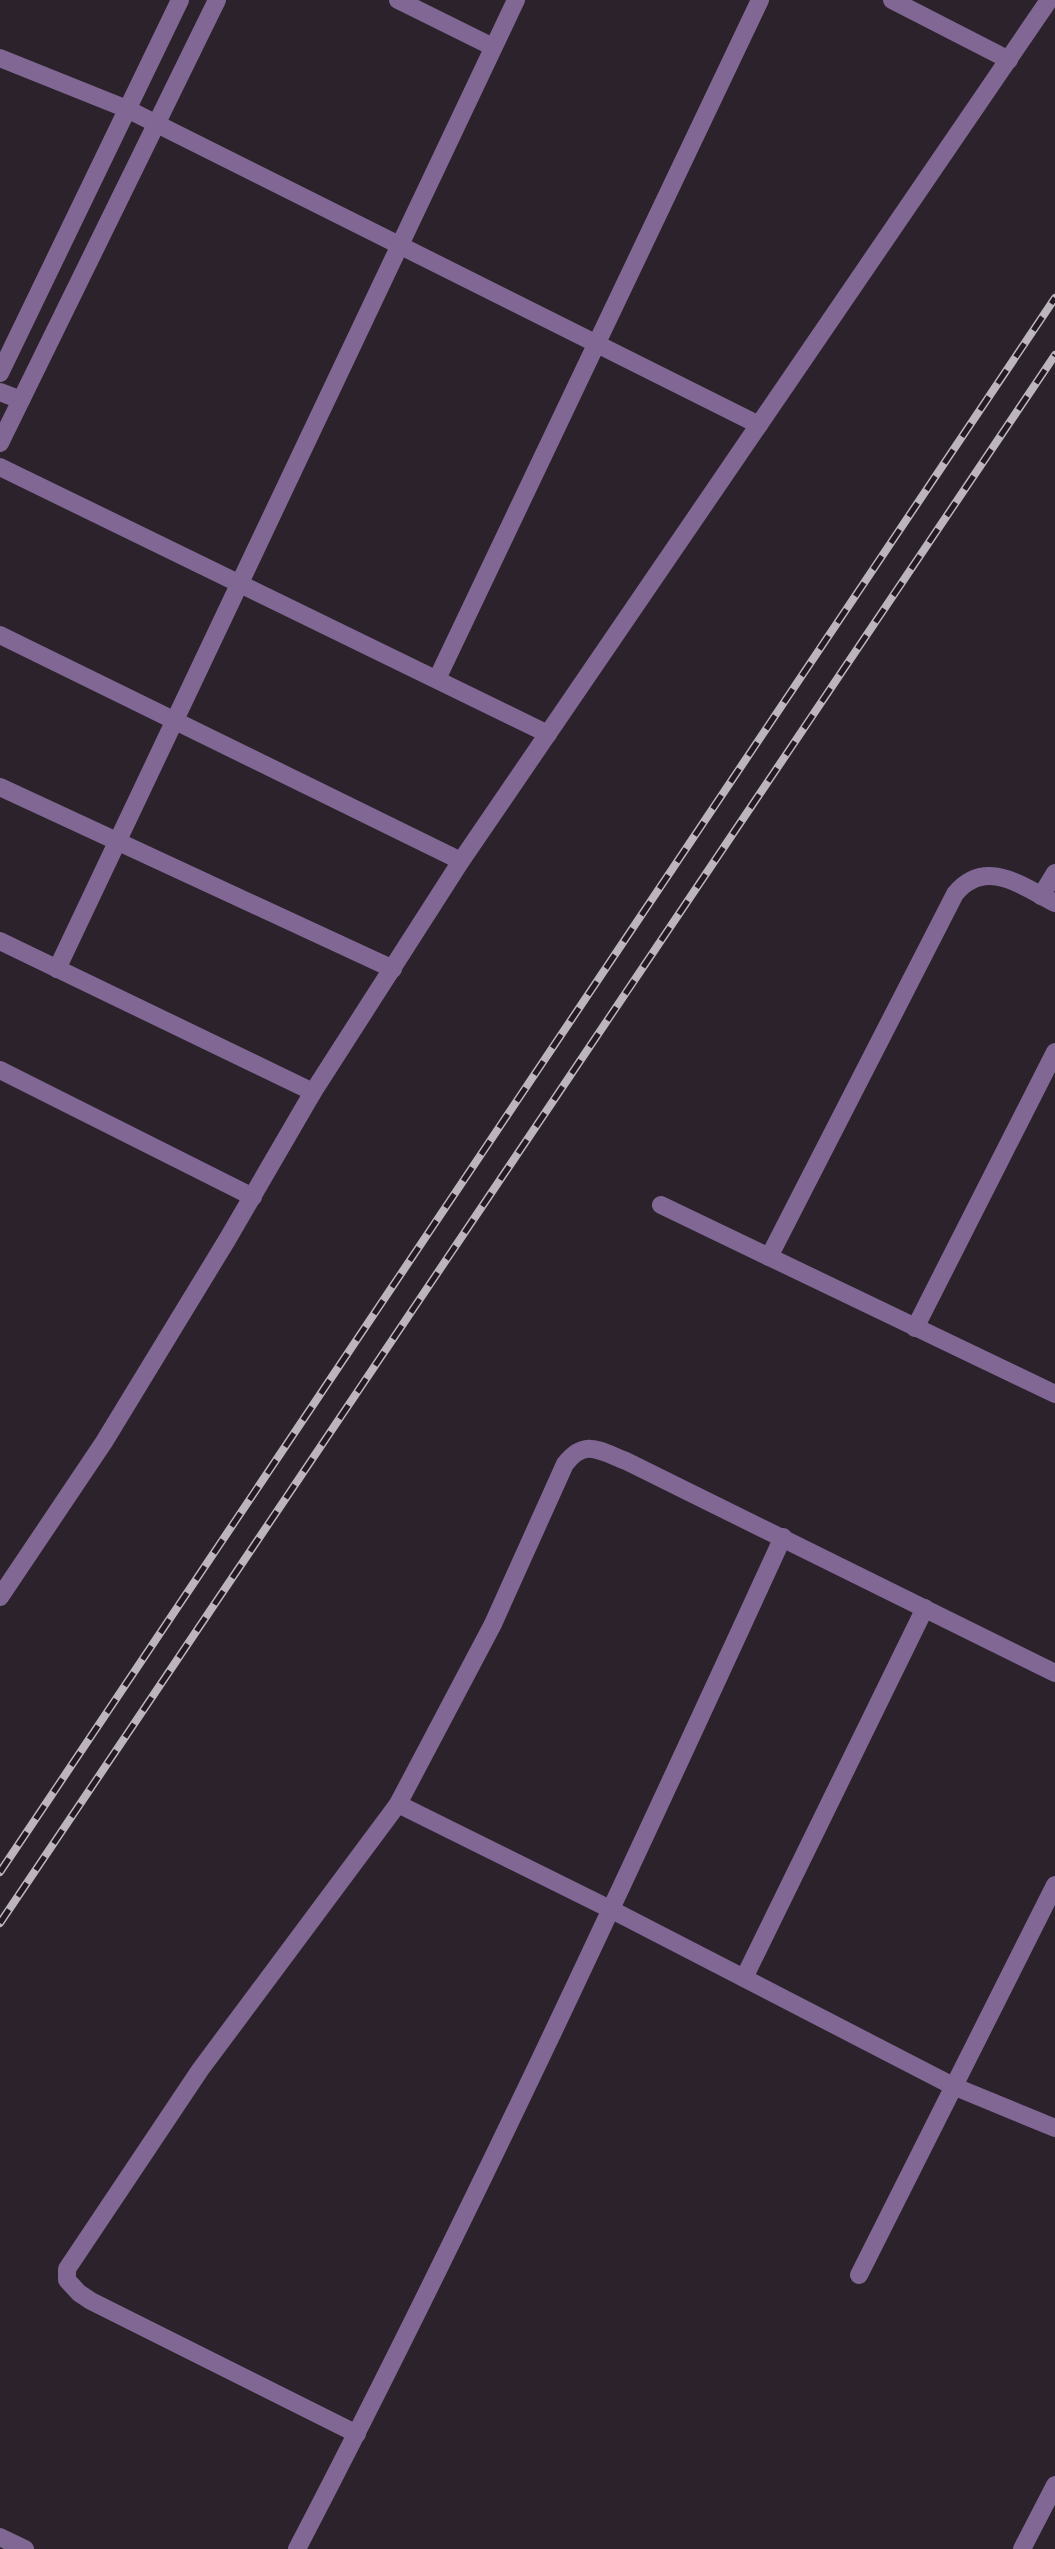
<svg xmlns="http://www.w3.org/2000/svg" width="1055" height="2549" font-family="'Noto Sans',sans-serif">
  <style>
    .lines { fill: none; stroke-linecap: round; stroke-linejoin: round }
    .minor { stroke: #816794; stroke-width: 18 }
    .rail-casing { stroke: #bcb5bc; stroke-width: 8 }
    .rail { stroke: #221922; stroke-width: 5; stroke-dasharray: 16; stroke-linecap: butt }
  </style>
  <rect width="100%" height="100%" fill="#2b222c"/>
  <g class="lines">
    <g class="minor">
      <path d="M 398,0 L 493,47"/>
      <path d="M 892,0 L 1009,60"/>
      <path d="M 0,58 L 127,109 L 759,425"/>
      <path d="M 0,373 L 180,0"/>
      <path d="M 0,392 L 21,400"/>
      <path d="M 0,443 L 217,0"/>
      <path d="M 0,467 L 548,734"/>
      <path d="M 0,635 L 461,861"/>
      <path d="M 437,679 L 760,0"/>
      <path d="M 0,787 L 393,969"/>
      <path d="M 1041,896 L 1055,873"/>
      <path d="M 0,941 L 313,1092"/>
      <path d="M 57,969 L 516,0"/>
      <path d="M 0,1070 L 253,1197"/>
      <path d="M 661,1205 L 1055,1394"/>
      <path d="M 769,1257 L 955,894 C 985,857 1022,886 1055,903"/>
      <path d="M 915,1328 L 1055,1052"/>
      <path d="M 0,1597 L 104,1442 L 227,1240 L 313,1092 L 461,861 L 1049,0"/>
      <path d="M 398,1804 L 612,1910 L 953,2086 L 1055,2128"/>
      <path d="M 744,1978 L 925,1608"/>
      <path d="M 859,2275 L 1055,1885"/>
      <path d="M 357,2434 L 91,2301 L 79,2293 L 67,2280 L 67,2269 L 200,2070 L 398,1804 L 493,1624 L 565,1464 C 585,1438 600,1451 626,1461 L 1055,1673"/>
      <path d="M 0,2537 L 25,2549"/>
      <path d="M 297,2549 C 470,2217 627,1877 783,1537"/>
      <path d="M 1022,2549 L 1055,2485"/>
    </g>
    <g class="rail-casing">
      <g id="rail">
        <path d="M 0,1872 L 1055,298"/>
        <path d="M 0,1923 L 1055,355"/>
      </g>
    </g>
    <use href="#rail" class="rail"/>
  </g>
</svg>
